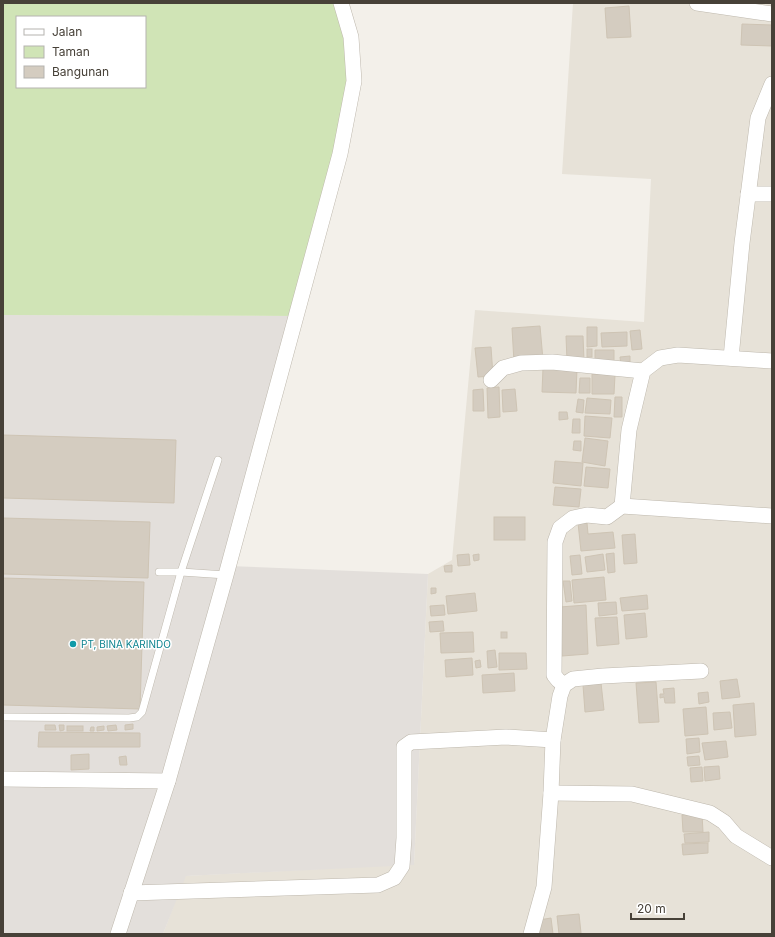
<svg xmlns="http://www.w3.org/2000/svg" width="775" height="937" font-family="Inter,sans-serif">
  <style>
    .residential { fill: #e7e2d8 }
    .industrial { fill: #e3dfdb }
    .green { fill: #d0e4b6; fill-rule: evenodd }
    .building { fill: #d4ccc0; stroke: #cec4b4 }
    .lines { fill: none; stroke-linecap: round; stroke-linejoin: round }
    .lane-casing { stroke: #beb8ad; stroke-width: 8 }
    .street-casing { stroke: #beb8ad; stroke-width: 16 }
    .lane { stroke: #fff; stroke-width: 7 }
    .street { stroke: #fff; stroke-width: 15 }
    .culture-dot { fill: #0f9aa8; stroke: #fff; stroke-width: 1.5 }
    .labels { text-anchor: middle; stroke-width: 3; stroke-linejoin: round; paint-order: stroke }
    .culture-label { font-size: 10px; fill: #0d838f; stroke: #fff; text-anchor: start }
  </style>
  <rect width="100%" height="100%" fill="#f3f0ea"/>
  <path class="residential" d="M 573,3 L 772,3 L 772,934 L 163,934 L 185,876 L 414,864 L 428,574 L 452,560 L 475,310 L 644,322 L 651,179 L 562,174 Z"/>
  <path class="industrial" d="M 3,315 L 298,316 L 228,566 L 428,574 L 414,865 L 186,876 L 163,934 L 3,934 Z"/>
  <path class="green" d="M 3,3 L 337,3 L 345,15 L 349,114 L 298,316 L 3,315 ZM 17,17 L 145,17 L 145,87 L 17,87 Z"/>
  <g class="building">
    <path d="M 629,6 L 631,37 L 607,38 L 605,8 Z"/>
    <path d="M 742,24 L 772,25 L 772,46 L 741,45 Z"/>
    <path d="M 540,326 L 543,360 L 514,362 L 512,328 Z"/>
    <path d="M 587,327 L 597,327 L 597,346 L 587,347 Z"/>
    <path d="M 640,330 L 642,349 L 632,350 L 630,331 Z"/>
    <path d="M 627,332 L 627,346 L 602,347 L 601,333 Z"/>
    <path d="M 566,336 L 583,336 L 584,360 L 567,361 Z"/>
    <path d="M 491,347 L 493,376 L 478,377 L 475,348 Z"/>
    <rect x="587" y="349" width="5" height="8"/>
    <path d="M 595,350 L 614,350 L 614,363 L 595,364 Z"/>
    <path d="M 630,356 L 630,366 L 621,366 L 620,357 Z"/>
    <path d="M 543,368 L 577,369 L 576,393 L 542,392 Z"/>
    <path d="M 592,374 L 615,375 L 614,394 L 592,394 Z"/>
    <path d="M 580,378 L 590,378 L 590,393 L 579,393 Z"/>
    <path d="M 499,387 L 500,417 L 488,418 L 487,388 Z"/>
    <path d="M 483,389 L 484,411 L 473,411 L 473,390 Z"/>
    <path d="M 515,389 L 517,411 L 503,412 L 502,390 Z"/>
    <path d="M 615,397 L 622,397 L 622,417 L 614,417 Z"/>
    <path d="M 587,398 L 611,400 L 610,414 L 585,413 Z"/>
    <path d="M 578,399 L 584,400 L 583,413 L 576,412 Z"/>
    <path d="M 559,412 L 567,412 L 568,419 L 559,420 Z"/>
    <path d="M 585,416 L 612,418 L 610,438 L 584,436 Z"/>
    <path d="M 573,419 L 580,419 L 580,433 L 572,433 Z"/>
    <path d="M 3,435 L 176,440 L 174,503 L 3,498 Z"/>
    <path d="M 585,438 L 608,441 L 605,466 L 582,462 Z"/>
    <path d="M 574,441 L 581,441 L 581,451 L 573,450 Z"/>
    <path d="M 555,461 L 583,463 L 581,486 L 553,483 Z"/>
    <path d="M 586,467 L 610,469 L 608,488 L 584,486 Z"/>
    <path d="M 555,487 L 581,489 L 579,507 L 553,505 Z"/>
    <rect x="494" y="517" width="31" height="23"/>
    <path d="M 3,518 L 150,522 L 148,578 L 3,574 Z"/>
    <path d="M 578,523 L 587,523 L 588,534 L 613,532 L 615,548 L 581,551 Z"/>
    <path d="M 635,534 L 637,563 L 624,564 L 622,535 Z"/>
    <path d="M 614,553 L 615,572 L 608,573 L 606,554 Z"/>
    <path d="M 469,554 L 470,565 L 458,566 L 457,555 Z"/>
    <path d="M 479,554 L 479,560 L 474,561 L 473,555 Z"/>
    <path d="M 603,554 L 605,570 L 587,572 L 585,557 Z"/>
    <path d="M 580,555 L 582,574 L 572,575 L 570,556 Z"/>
    <path d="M 452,565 L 452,572 L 445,572 L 444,566 Z"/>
    <path d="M 604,577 L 606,600 L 574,603 L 572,580 Z"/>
    <path d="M 3,578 L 144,582 L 140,709 L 3,705 Z"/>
    <path d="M 563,581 L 570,581 L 572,601 L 566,602 Z"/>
    <path d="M 431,588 L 436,588 L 436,593 L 431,594 Z"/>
    <path d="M 475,593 L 477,611 L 448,614 L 446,596 Z"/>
    <path d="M 647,595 L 648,609 L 622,611 L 620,598 Z"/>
    <path d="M 616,602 L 617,614 L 599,616 L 598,603 Z"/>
    <path d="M 444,605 L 445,615 L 431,616 L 430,606 Z"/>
    <path d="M 586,605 L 588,654 L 562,656 L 560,607 Z"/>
    <path d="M 645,613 L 647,637 L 626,639 L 624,615 Z"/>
    <path d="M 617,617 L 619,644 L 597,646 L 595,618 Z"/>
    <path d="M 443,621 L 444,631 L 430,632 L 429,622 Z"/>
    <path d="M 473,632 L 474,652 L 441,653 L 440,633 Z"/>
    <rect x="501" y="632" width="6" height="6"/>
    <path d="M 495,650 L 497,667 L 488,668 L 487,651 Z"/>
    <path d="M 499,653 L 526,653 L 527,669 L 499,670 Z"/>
    <path d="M 472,658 L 473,675 L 446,677 L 445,660 Z"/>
    <path d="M 480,660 L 481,667 L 476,668 L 475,661 Z"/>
    <path d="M 514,673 L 515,691 L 483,693 L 482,675 Z"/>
    <path d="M 737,679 L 740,697 L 722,699 L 720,681 Z"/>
    <path d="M 656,682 L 659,722 L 639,723 L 636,683 Z"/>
    <path d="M 601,683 L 604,710 L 585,712 L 583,685 Z"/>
    <path d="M 674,688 L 675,703 L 665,703 L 664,697 L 660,698 L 660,694 L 664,694 L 663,689 Z"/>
    <path d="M 708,692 L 709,702 L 699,704 L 698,693 Z"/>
    <path d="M 754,703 L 756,735 L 735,737 L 733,705 Z"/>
    <path d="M 706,707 L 708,734 L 685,736 L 683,709 Z"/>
    <path d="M 730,712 L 732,728 L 714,730 L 713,713 Z"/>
    <path d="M 133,724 L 133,729 L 125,730 L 125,725 Z"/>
    <path d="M 45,725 L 55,725 L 56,730 L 45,730 Z"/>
    <path d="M 59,725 L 64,725 L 64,730 L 60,731 Z"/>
    <path d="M 116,725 L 117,730 L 108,731 L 107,726 Z"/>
    <rect x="67" y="726" width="16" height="5"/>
    <path d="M 104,726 L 104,730 L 97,731 L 97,727 Z"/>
    <path d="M 91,727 L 94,727 L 94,731 L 90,731 Z"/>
    <path d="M 39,732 L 140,733 L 140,747 L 38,747 Z"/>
    <path d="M 699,738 L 700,752 L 687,754 L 686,739 Z"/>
    <path d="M 726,741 L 728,757 L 705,760 L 702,743 Z"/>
    <path d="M 89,754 L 89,769 L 71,770 L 71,755 Z"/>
    <path d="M 126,756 L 127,765 L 120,765 L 119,757 Z"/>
    <path d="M 699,756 L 700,765 L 688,766 L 687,757 Z"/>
    <path d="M 719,766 L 720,779 L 705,781 L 704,767 Z"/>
    <path d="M 702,767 L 703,781 L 691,782 L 690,768 Z"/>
    <path d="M 702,814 L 703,832 L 683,832 L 682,815 Z"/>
    <path d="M 709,832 L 709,842 L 685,843 L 684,834 Z"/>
    <path d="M 708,843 L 708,853 L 683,855 L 682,844 Z"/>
    <path d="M 579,914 L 581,933 L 559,934 L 557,916 Z"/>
    <path d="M 551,918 L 553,934 L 540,934 L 539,920 Z"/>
  </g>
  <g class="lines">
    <g class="lane-casing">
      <g id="lane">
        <path d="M 159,572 L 181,572 L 226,575"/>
        <path d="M 3,717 L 129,718 L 137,717 L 142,712 L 181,572 L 218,460"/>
      </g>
    </g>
    <g class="street-casing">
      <g id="street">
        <path d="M 697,3 L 772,14"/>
        <path d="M 748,194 L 772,194"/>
        <path d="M 731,358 L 742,243 L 758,118 L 772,84"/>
        <path d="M 491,380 L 503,368 L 521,363 L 552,362 L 643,371"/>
        <path d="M 622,506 L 629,430 L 643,371 L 660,358 L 678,355 L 772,361"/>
        <path d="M 564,685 L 558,680 L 554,675 L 555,542 L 560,528 L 573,518 L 587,515 L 607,517 L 622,506 L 772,516"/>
        <path d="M 3,779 L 168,781"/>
        <path d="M 551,793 L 632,794 L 710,813 L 724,822 L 736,836 L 772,858"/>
        <path d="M 131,893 L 378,885 L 394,878 L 402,866 L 404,838 L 404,747 L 411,742 L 506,737 L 553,740"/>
        <path d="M 118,934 L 168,781 L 226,575 L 340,154 L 354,81 L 351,37 L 341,3"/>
        <path d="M 531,934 L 544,887 L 551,793 L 553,740 L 560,696 L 564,685 L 573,679 L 603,676 L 701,671"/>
      </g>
    </g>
    <use href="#lane" class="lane"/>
    <use href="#street" class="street"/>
  </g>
  <circle class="culture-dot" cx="73" cy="644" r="4"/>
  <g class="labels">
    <g class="culture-label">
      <text x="81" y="648">PT, BINA KARINDO</text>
    </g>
  </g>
  <rect width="775" height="937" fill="none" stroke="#474138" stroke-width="8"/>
  <rect x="16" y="16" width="130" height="72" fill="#ffffff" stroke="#b5b3af"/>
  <rect x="24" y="29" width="20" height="6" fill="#ffffff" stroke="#b5b3af"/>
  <text x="52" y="36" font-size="12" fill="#474138">Jalan</text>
  <rect x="24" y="46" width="20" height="12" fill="#d0e4b6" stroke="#b5b3af"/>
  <text x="52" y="56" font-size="12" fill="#474138">Taman</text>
  <rect x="24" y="66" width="20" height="12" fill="#d4ccc0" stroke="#b5b3af"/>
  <text x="52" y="76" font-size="12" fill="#474138">Bangunan</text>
  <path d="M631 913v6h53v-6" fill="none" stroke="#474138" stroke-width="2"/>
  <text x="637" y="913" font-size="12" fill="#474138" stroke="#ffffff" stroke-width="3" paint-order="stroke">20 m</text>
</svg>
